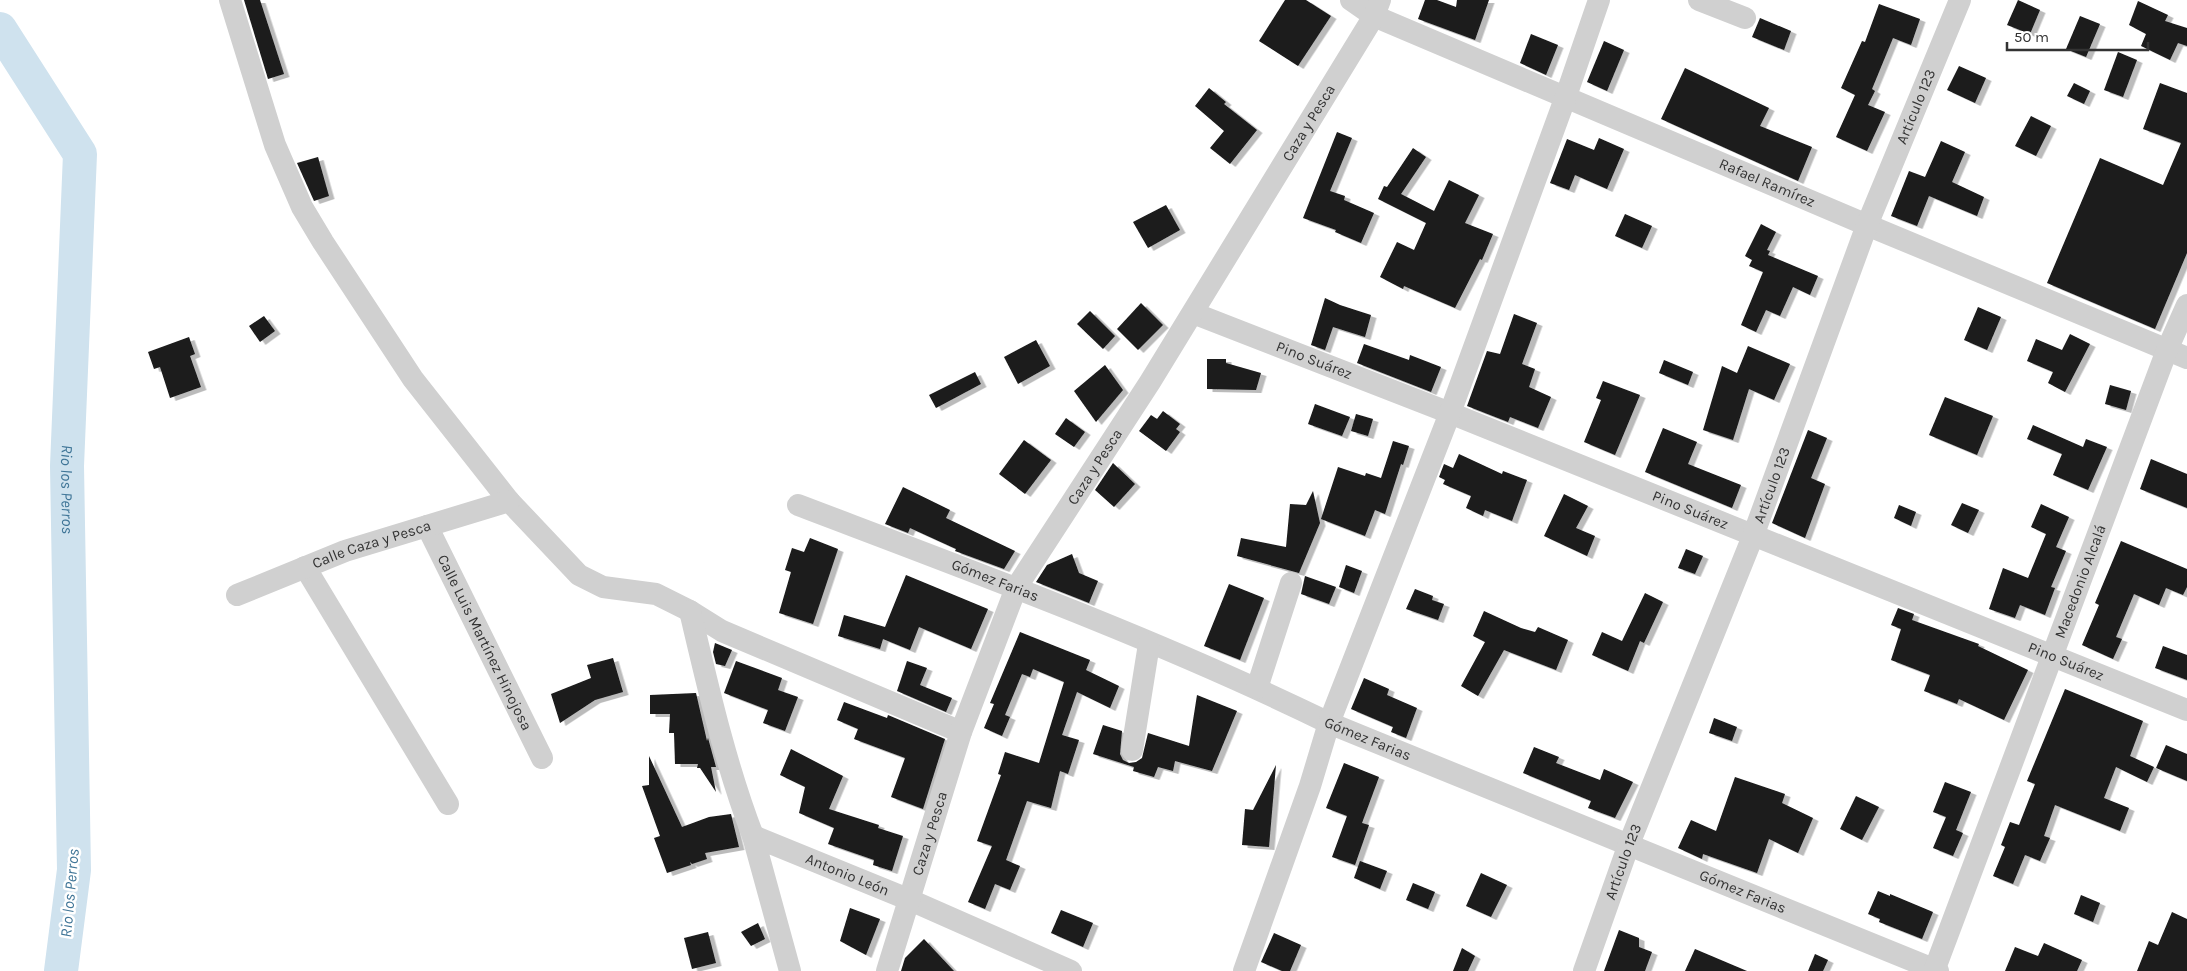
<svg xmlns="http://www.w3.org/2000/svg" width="2187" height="971" font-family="Karla,sans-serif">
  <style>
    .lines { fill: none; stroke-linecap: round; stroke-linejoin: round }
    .river { stroke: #cfe2ee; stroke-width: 34 }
    .building { fill: #1a1a1a; filter: url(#shadow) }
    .minor { stroke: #d0d0d0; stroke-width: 22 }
    .labels { text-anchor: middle; stroke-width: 5; stroke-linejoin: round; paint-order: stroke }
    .street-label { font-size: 15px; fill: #333; stroke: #fff }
    .water-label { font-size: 16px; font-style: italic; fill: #3f7597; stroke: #fff }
  </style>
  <defs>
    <filter id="shadow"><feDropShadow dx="5.5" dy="3" stdDeviation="0" flood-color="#0004"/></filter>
  </defs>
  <rect width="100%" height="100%" fill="#fff"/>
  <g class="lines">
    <path class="river" id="s1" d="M 0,29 L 80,154 L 67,466 L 74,870 L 61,971"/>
  </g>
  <g class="building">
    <path d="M 244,0 L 260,0 L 284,74 L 268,79 Z"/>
    <path d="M 1285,0 L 1306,0 L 1331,16 L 1298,66 L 1259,41 Z"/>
    <path d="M 1425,0 L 1437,0 L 1456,7 L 1457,0 L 1489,0 L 1475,40 L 1418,19 Z"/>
    <path d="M 2018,0 L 2040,10 L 2030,34 L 2007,25 Z"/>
    <path d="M 2138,1 L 2168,15 L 2165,21 L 2187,28 L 2187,46 L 2178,43 L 2170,60 L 2141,46 L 2146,34 L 2129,25 Z"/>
    <path d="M 1879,4 L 1920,19 L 1911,45 L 1893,38 L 1872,89 L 1875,91 L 1868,105 L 1885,112 L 1867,151 L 1836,137 L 1855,95 L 1841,88 L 1862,41 L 1865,42 Z"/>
    <path d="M 2080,16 L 2100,24 L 2086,57 L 2066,49 Z"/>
    <path d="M 1760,18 L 1791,31 L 1784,50 L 1752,37 Z"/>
    <path d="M 1531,34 L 1558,45 L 1546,75 L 1520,63 Z"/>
    <path d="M 1604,41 L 1624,50 L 1607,91 L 1587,82 Z"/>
    <path d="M 2118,52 L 2137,60 L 2123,97 L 2104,90 Z"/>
    <path d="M 1959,66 L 1986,78 L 1975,103 L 1947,90 Z"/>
    <path d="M 1685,68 L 1769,108 L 1760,126 L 1812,147 L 1798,181 L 1661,119 Z"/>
    <path d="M 2074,83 L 2090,91 L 2084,104 L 2067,96 Z"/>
    <path d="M 2160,83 L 2187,93 L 2187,253 L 2155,329 L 2047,283 L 2100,158 L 2163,185 L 2181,143 L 2143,129 Z"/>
    <path d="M 1209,88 L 1226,102 L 1224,104 L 1257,130 L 1230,164 L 1210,148 L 1224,131 L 1195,106 Z"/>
    <path d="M 2031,116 L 2051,126 L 2036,156 L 2015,146 Z"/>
    <path d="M 1337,132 L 1352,138 L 1330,191 L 1345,196 L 1344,200 L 1374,213 L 1361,243 L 1335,232 L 1336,230 L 1303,218 Z"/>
    <path d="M 1599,138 L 1624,149 L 1607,189 L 1575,175 L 1569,190 L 1550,183 L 1567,139 L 1594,150 Z"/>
    <path d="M 1941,141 L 1965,152 L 1952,182 L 1984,197 L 1977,216 L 1929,196 L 1917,226 L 1891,216 L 1909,171 L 1925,177 Z"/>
    <path d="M 1413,148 L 1426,157 L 1401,194 L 1434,211 L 1449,180 L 1479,195 L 1465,223 L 1493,234 L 1482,260 L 1480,259 L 1455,308 L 1404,286 L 1403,289 L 1380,277 L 1397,242 L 1414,250 L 1426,223 L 1378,199 L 1384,186 L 1387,187 Z"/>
    <path d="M 318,157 L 329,196 L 314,201 L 297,163 Z"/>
    <path d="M 1166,205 L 1180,230 L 1148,248 L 1133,222 Z"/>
    <path d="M 1625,214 L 1652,226 L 1642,248 L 1615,236 Z"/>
    <path d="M 1761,224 L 1776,232 L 1767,250 L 1770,251 L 1768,255 L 1818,276 L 1810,295 L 1793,287 L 1780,316 L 1766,310 L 1756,332 L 1741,325 L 1763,272 L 1749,266 L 1752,260 L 1745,256 Z"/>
    <path d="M 1325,298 L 1340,305 L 1371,315 L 1365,337 L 1333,327 L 1325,350 L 1311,345 Z"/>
    <path d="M 1141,303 L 1163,325 L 1138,350 L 1117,329 Z"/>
    <path d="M 1978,307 L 2001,317 L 1987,350 L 1964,340 Z"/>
    <path d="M 1090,311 L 1115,336 L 1103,349 L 1077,324 Z"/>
    <path d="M 1514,314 L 1537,323 L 1522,364 L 1535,369 L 1529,387 L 1551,397 L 1538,428 L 1510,417 L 1508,422 L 1467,406 L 1487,351 L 1500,354 Z"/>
    <path d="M 264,316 L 275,331 L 260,342 L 249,326 Z"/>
    <path d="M 2070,334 L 2090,344 L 2065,392 L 2048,383 L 2053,372 L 2027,361 L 2036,339 L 2062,350 Z"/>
    <path d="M 189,337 L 195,354 L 190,356 L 201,387 L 170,398 L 160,367 L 154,369 L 148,352 Z"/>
    <path d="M 1036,340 L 1050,366 L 1018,384 L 1004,357 Z"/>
    <path d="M 1364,344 L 1409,360 L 1410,355 L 1441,367 L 1431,392 L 1357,363 Z"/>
    <path d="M 1748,346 L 1790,364 L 1774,400 L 1749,389 L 1733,440 L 1703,430 L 1722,366 L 1737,373 Z"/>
    <path d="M 1207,359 L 1226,359 L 1226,363 L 1261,373 L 1256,390 L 1207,389 Z"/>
    <path d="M 1664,360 L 1693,372 L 1688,385 L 1659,373 Z"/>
    <path d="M 1105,365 L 1123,390 L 1096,422 L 1074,391 Z"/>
    <path d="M 975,372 L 981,384 L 936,408 L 929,395 Z"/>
    <path d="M 1603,381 L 1640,395 L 1615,455 L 1584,442 L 1601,400 L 1596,398 Z"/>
    <path d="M 2110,385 L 2131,391 L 2126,410 L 2105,404 Z"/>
    <path d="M 1945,397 L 1993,416 L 1977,455 L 1929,435 Z"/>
    <path d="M 1315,404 L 1350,417 L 1342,436 L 1308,424 Z"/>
    <path d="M 1163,411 L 1180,424 L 1176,429 L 1180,432 L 1166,451 L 1139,431 L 1151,415 L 1157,419 Z"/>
    <path d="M 1356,414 L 1373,419 L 1368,436 L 1351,431 Z"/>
    <path d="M 1066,418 L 1085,432 L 1074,447 L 1055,434 Z"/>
    <path d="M 2033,425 L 2083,447 L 2086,439 L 2107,447 L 2088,490 L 2053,475 L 2062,454 L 2027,439 Z"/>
    <path d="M 1663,428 L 1697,442 L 1688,464 L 1741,485 L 1732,508 L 1645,472 Z"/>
    <path d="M 1808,430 L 1827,438 L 1811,478 L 1825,484 L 1805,538 L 1772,523 Z"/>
    <path d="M 1024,440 L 1051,460 L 1025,494 L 999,474 Z"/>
    <path d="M 1393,441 L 1409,446 L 1403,465 L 1401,464 L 1385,514 L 1375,510 L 1365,536 L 1321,519 L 1338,467 L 1365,476 L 1366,473 L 1381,478 Z"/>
    <path d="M 1459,454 L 1502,474 L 1503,471 L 1527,480 L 1512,521 L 1485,510 L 1483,516 L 1466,508 L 1471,496 L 1443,484 L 1445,480 L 1439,477 L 1444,464 L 1453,468 Z"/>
    <path d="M 2151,459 L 2187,474 L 2187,508 L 2140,489 Z"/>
    <path d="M 1113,463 L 1135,484 L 1114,507 L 1095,490 Z"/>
    <path d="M 903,487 L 950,510 L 946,518 L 1015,551 L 1004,569 L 955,551 L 956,549 L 910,528 L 908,533 L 885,524 Z"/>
    <path d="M 1313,491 L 1320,523 L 1299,573 L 1237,556 L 1241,538 L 1286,547 L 1290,504 L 1306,505 Z"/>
    <path d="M 1564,494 L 1588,506 L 1576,528 L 1595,536 L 1587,556 L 1544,536 Z"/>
    <path d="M 1962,503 L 1979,510 L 1968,533 L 1951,525 Z"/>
    <path d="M 2041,504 L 2069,517 L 2056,547 L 2066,551 L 2051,587 L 2055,588 L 2045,615 L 2020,605 L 2015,618 L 1989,609 L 2003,568 L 2028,578 L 2046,534 L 2031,527 Z"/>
    <path d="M 1899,505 L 1916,512 L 1911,526 L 1894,518 Z"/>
    <path d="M 810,538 L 838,549 L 813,624 L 779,613 L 791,572 L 785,570 L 792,548 L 804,552 Z"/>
    <path d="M 2121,541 L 2187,569 L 2187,587 L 2183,595 L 2166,588 L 2159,605 L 2134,594 L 2116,637 L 2122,639 L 2113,659 L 2082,645 L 2099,605 L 2095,603 Z"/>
    <path d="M 1686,549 L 1703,556 L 1695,574 L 1678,568 Z"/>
    <path d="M 1072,554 L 1079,573 L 1098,581 L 1089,603 L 1036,582 L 1047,565 Z"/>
    <path d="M 1346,565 L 1362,571 L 1354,593 L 1339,587 Z"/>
    <path d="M 906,575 L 988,609 L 971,649 L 919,627 L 910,650 L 883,639 L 880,649 L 838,636 L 844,615 L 885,627 Z"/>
    <path d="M 1305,576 L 1336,587 L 1329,604 L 1301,594 Z"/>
    <path d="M 1229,584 L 1264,598 L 1240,660 L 1204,646 Z"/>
    <path d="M 1415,589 L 1433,596 L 1432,600 L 1444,604 L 1438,620 L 1406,609 Z"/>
    <path d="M 1645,593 L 1663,602 L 1644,643 L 1640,641 L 1628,671 L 1592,655 L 1602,632 L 1622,641 Z"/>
    <path d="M 1898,608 L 1914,614 L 1912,620 L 1979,644 L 1978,646 L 2028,670 L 2004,720 L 1959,699 L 1957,704 L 1924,691 L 1930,675 L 1891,660 L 1901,629 L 1891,625 Z"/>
    <path d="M 1484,611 L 1521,628 L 1535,632 L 1538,627 L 1568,640 L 1556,670 L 1504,650 L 1478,696 L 1461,686 L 1485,642 L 1473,636 Z"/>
    <path d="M 1020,632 L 1090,660 L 1086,670 L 1119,686 L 1110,708 L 1077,692 L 1062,735 L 1079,740 L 1068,774 L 1060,771 L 1051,808 L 1027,801 L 1006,860 L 1020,866 L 1010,890 L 995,884 L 985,909 L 968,902 L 992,846 L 977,841 L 1001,775 L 998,774 L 1005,752 L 1039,763 L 1064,682 L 1033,669 L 1030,677 L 1022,674 L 1005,715 L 1010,717 L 1002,736 L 984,728 L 994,704 L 990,703 Z"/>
    <path d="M 715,643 L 732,650 L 725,666 L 716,664 L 713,652 Z"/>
    <path d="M 2163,646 L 2187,655 L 2187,680 L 2155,668 Z"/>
    <path d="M 613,658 L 623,692 L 595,700 L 560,723 L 551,694 L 591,678 L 587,665 Z"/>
    <path d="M 736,661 L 782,678 L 778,690 L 798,697 L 785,731 L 763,723 L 768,710 L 724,693 Z"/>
    <path d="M 907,661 L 927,668 L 920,685 L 952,698 L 946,712 L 897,691 Z"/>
    <path d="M 1364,678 L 1389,689 L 1387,695 L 1417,708 L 1406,738 L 1391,732 L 1393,727 L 1351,709 Z"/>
    <path d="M 2065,689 L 2143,721 L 2130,756 L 2154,767 L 2147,782 L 2116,767 L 2104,798 L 2129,808 L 2120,831 L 2055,805 L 2044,836 L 2050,838 L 2040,861 L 2025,855 L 2013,884 L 1993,876 L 2005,847 L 2001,845 L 2010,822 L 2019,825 L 2035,784 L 2027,781 Z"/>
    <path d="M 696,693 L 707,741 L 708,738 L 716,767 L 711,767 L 716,792 L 700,768 L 697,768 L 698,764 L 675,764 L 674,733 L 669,733 L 670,714 L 650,714 L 650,695 Z"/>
    <path d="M 1197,695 L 1237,711 L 1212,771 L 1175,761 L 1173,771 L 1158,767 L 1154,777 L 1133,771 L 1134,767 L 1093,754 L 1103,725 L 1122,731 L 1120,754 L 1123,760 L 1129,763 L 1136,762 L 1142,758 L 1148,733 L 1189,746 Z"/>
    <path d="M 844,702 L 887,718 L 888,715 L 945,739 L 923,809 L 891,797 L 905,758 L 854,739 L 858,729 L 837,720 Z"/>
    <path d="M 1714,718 L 1737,727 L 1732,741 L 1709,733 Z"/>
    <path d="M 2166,745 L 2187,754 L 2187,781 L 2156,768 Z"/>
    <path d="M 1534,747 L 1559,757 L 1556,763 L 1600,780 L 1604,769 L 1633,782 L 1615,818 L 1588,808 L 1591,801 L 1523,773 Z"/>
    <path d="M 791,749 L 843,776 L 829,809 L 879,825 L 878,828 L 903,836 L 892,871 L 873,865 L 874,860 L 828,844 L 834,828 L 799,813 L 805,787 L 780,775 Z"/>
    <path d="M 649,756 L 682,827 L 709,817 L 731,814 L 739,847 L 705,853 L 707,859 L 692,864 L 690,862 L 691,865 L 667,873 L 654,838 L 660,836 L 642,786 L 649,785 Z"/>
    <path d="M 1344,763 L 1379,777 L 1362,823 L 1369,825 L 1355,865 L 1332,857 L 1347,816 L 1326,808 Z"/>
    <path d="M 1276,765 L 1269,847 L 1242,845 L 1245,809 L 1253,810 Z"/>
    <path d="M 1735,777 L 1785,794 L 1782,803 L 1813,818 L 1798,853 L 1769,839 L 1757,873 L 1703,854 L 1702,859 L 1678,848 L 1691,820 L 1716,831 Z"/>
    <path d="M 1945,782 L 1971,792 L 1956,830 L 1963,833 L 1953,856 L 1933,848 L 1946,817 L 1933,812 Z"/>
    <path d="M 1856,796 L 1879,807 L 1862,840 L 1840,829 Z"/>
    <path d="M 1360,861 L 1387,871 L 1380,889 L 1354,878 Z"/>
    <path d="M 1481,873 L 1507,885 L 1491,917 L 1466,906 Z"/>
    <path d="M 1413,883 L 1435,892 L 1428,909 L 1406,900 Z"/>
    <path d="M 1878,891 L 1890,896 L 1890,894 L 1933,912 L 1922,939 L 1879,922 L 1880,919 L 1868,914 Z"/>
    <path d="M 2081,895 L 2100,903 L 2093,922 L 2074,914 Z"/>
    <path d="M 850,908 L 880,919 L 866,955 L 840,941 Z"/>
    <path d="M 1061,910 L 1093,923 L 1083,947 L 1051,933 Z"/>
    <path d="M 2172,912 L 2187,919 L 2187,971 L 2137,971 L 2149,941 L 2158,945 Z"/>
    <path d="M 758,923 L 765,939 L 751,946 L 741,932 Z"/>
    <path d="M 1619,930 L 1639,938 L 1639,947 L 1652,952 L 1645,971 L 1604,971 Z"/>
    <path d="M 708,932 L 716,963 L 692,969 L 684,938 Z"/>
    <path d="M 1274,933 L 1301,945 L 1290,971 L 1282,971 L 1261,962 Z"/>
    <path d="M 924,939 L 954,971 L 901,971 L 905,958 Z"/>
    <path d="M 2044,943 L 2082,960 L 2077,971 L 2005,971 L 2015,947 L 2038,956 Z"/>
    <path d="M 1462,948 L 1475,956 L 1468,971 L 1453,971 Z"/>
    <path d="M 1695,949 L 1747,971 L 1685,971 Z"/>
    <path d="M 1815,954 L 1828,960 L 1823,971 L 1808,971 Z"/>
  </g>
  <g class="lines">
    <g class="minor">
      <path d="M 230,0 L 275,145 L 302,207 L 323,242 L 413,379 L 509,501 L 579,575 L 603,587 L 656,594 L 690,611 L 722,631 L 961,732"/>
      <path id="s2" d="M 1351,0 L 1374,16 L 1867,225 L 2187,358"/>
      <path d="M 1699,0 L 1745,18"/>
      <path id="s3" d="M 1193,313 L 1450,413 L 2187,710"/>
      <path id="s4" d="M 798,505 C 977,573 1157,639 1329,723 L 1938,971"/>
      <path id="s5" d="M 427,526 L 542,758"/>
      <path d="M 305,567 L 448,804"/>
      <path id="s6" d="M 237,595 L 345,551 L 509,501"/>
      <path d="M 690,611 C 708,687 725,763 753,836"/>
      <path d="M 1257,688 L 1291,583"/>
      <path d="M 1132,750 L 1149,644"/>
      <path id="s7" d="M 790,971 L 753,836 L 910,900 L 1071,971"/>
      <path id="s8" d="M 887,971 L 961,732 L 1016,588 L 1150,382 L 1374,16 L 1380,0"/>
      <path d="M 1244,971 L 1310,786 L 1329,723 L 1450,413 L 1566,96 L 1599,0"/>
      <path id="s9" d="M 1584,971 L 1629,844 L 1753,536 L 1867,225 L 1960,0"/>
      <path id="s10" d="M 1934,971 L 2167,350 L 2187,305"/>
    </g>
  </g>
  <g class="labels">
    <g class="street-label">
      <text dy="5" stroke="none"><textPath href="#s9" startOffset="926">Artículo 123</textPath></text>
      <text dy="5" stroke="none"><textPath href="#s8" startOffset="954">Caza y Pesca</textPath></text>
      <text dy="5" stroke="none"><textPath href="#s2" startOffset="455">Rafael Ramírez</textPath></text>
      <text dy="5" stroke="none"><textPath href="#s3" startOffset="130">Pino Suárez</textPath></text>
      <text dy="5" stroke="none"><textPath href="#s8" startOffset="549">Caza y Pesca</textPath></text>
      <text dy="5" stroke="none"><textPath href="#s9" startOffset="521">Artículo 123</textPath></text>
      <text dy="5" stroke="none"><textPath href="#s3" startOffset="535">Pino Suárez</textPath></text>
      <text dy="5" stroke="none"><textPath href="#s6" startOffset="144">Calle Caza y Pesca</textPath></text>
      <text dy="5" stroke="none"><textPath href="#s4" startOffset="211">Gómez Farias</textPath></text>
      <text dy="5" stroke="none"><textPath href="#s10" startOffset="416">Macedonio Alcalá</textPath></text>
      <text dy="5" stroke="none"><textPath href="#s5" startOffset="130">Calle Luis Martínez Hinojosa</textPath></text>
      <text dy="5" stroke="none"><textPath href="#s3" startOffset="940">Pino Suárez</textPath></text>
      <text dy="5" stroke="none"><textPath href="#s4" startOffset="616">Gómez Farias</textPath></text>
      <text dy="5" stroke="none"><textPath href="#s8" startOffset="144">Caza y Pesca</textPath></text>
      <text dy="5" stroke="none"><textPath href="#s9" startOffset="116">Artículo 123</textPath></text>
      <text dy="5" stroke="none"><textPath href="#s7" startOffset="242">Antonio León</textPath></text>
      <text dy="5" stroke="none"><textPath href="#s4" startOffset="1021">Gómez Farias</textPath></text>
    </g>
    <g class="water-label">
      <text dy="6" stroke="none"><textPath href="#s1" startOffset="484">Rio los Perros</textPath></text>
      <text transform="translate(69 893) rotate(-85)" y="6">Rio los Perros</text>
    </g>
  </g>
  <path d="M2007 42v8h141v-8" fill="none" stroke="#333333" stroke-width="2.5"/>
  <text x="2014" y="42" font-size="15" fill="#333333" stroke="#ffffff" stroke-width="4" paint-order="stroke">50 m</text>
</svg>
